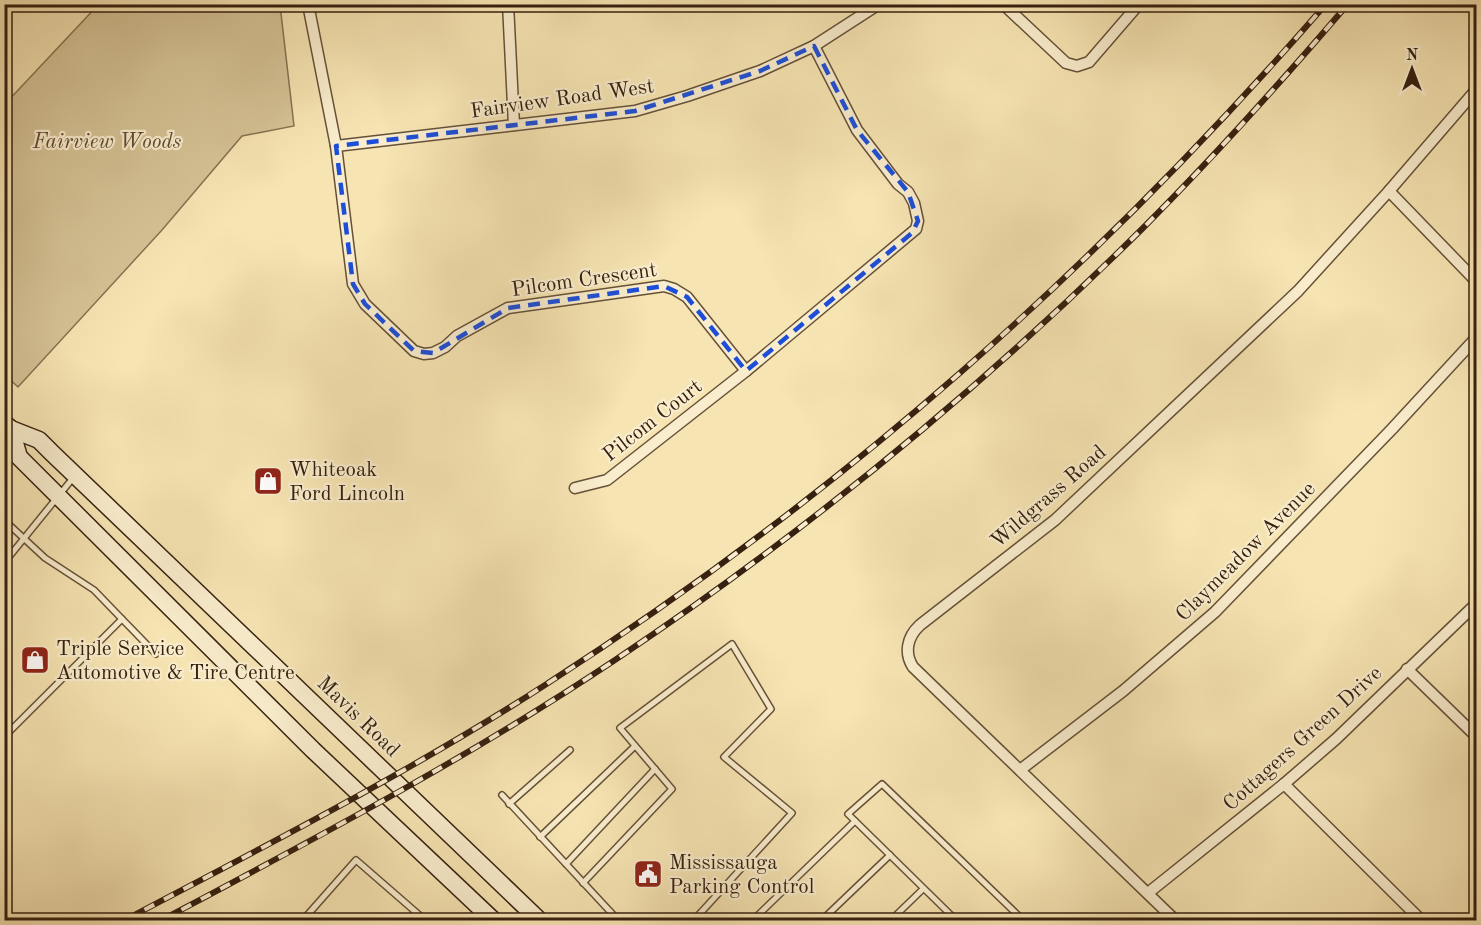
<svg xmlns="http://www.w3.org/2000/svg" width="1481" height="925" font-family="'Old Standard TT',serif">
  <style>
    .green { fill: #d5c396; stroke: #867253; stroke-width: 1.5 }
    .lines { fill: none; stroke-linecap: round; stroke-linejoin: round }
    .service-casing { stroke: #665138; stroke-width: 8 }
    .minor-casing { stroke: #665138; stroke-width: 13 }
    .secondary-casing { stroke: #362010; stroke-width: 19 }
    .service { stroke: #f9edcd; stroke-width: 5 }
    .minor { stroke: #f9edcd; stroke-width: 10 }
    .secondary { stroke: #f9edcd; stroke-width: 16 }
    .rail-casing { stroke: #362010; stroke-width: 6 }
    .rail { stroke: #f9edcd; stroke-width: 4; stroke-dasharray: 11; stroke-linecap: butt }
    .marked { fill: none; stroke: #1d4ed8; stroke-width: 4.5; stroke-dasharray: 12 8; stroke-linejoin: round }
    .labels { text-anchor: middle; stroke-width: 4.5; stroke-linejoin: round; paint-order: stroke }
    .street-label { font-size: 21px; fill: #362010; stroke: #f9edcd }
    .park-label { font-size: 21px; font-style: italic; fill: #5e4932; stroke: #f9edcd }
    .poi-label { font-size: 21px; fill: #362010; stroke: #f9edcd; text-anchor: start }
  </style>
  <rect width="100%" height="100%" fill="#f6e4b2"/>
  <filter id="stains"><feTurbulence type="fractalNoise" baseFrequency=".00333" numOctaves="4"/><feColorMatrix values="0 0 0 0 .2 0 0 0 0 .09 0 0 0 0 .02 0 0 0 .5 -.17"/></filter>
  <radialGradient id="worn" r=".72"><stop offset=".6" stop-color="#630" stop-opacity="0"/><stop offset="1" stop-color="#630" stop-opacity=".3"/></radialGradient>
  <path class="green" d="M 98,5 L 280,5 L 294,126 L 242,136 L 162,230 L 18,387 L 4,374 L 5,104 Z"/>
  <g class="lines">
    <g class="service-casing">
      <g id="service">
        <path d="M 4,520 L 45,558 L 94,590 L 122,619 L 4,737"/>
        <path d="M 4,563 L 73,478"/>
        <path d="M 122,619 L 156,654"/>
        <path d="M 502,795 L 618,920"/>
        <path d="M 509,804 L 570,750"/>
        <path d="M 540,837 L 635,746"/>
        <path d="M 566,864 L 655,769"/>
        <path d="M 583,883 L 672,789 L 620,728 L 732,644 L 771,709 L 724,757 L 792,813 L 694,920"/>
        <path d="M 303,920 L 356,860 L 425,920"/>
        <path d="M 753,920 L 855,821"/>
        <path d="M 822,920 L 890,855"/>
        <path d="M 891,920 L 923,889"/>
        <path d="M 956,920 L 848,814 L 882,784 L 1023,920"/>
      </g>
    </g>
    <g class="minor-casing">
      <g id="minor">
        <path d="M 308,4 L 336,146 L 353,284 L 365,304 L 414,351 L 424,354 L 433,353 L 445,347 L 457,336 L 508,308 L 664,286 L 674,289 L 687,297 L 746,371"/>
        <path d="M 508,4 L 514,125"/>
        <path d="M 1003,4 L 1066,63 L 1077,66 L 1089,62 L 1139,4"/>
        <path d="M 336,146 L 635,111 L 687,96 L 760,71 L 814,46 L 879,4"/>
        <path d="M 1389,191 L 1476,281"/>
        <path d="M 575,488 L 607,480 L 746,371 L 916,229 L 918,221 L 914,203 L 908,192 L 898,184 L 857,130 L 814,46"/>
        <path d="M 1407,669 L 1476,736"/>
        <path d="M 1020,770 L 1123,691 L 1215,612 L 1392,429 L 1476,338"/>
        <path d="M 1284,784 L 1421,920"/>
        <path d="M 1148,893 L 1284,784 L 1336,739 L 1476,604"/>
        <path d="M 1175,920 L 913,667 C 904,653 907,637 920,625 L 1055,520 L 1298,291 L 1389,191 L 1476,90"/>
      </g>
    </g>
    <g class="secondary-casing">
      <g id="secondary">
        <path d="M 4,423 L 11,429 L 39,440 L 52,453 L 539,920"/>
        <path d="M 11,429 L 19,457 L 313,750 L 493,920"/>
      </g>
    </g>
    <use href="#service" class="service"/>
    <use href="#minor" class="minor"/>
    <use href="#secondary" class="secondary"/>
    <g class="rail-casing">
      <g id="rail">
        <path d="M 125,920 C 267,845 410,772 545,685 C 842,494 1094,271 1326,4"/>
        <path d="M 162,920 C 316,838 470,757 615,660 C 805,533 981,389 1143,228 C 1214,157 1282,81 1348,4"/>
      </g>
    </g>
    <use href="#rail" class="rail"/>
  </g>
  <path class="marked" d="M 814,46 L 857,130 L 908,192 L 918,221 L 912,233 L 746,371 L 687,297 L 664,286 L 508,308 L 433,353 L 414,351 L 365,304 L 353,284 L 336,146 L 635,111 L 760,71 Z"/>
  <defs>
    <g id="shop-square" transform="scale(1.5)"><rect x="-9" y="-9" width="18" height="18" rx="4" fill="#8f2418" stroke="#f9edcd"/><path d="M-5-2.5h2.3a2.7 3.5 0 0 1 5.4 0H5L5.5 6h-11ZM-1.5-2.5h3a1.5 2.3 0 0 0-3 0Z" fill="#fff"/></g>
    <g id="civic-square" transform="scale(1.5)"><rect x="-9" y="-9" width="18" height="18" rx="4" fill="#8f2418" stroke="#f9edcd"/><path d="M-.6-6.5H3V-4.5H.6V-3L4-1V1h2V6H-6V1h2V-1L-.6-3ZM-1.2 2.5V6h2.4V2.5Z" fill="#fff"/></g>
  </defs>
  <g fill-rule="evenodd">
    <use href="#shop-square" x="268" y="481"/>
    <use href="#shop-square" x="35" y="660"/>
    <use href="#civic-square" x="648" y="874"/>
  </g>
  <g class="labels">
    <g class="street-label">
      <text transform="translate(562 98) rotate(-8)" y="7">Fairview Road West</text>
      <text transform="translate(584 279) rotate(-8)" y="7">Pilcom Crescent</text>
      <text transform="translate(652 420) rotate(-38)" y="7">Pilcom Court</text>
      <text transform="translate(1048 496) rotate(-41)" y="7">Wildgrass Road</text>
      <text transform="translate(1245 551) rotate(-45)" y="7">Claymeadow Avenue</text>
      <text transform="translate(359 716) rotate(44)" y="7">Mavis Road</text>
      <text transform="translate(1302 738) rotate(-42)" y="7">Cottagers Green Drive</text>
    </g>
    <g class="park-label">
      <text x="107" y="148">Fairview Woods</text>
    </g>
    <g class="poi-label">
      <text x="289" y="476">Whiteoak<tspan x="289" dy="24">Ford Lincoln</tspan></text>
      <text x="56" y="655">Triple Service<tspan x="56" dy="24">Automotive &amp; Tire Centre</tspan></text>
      <text x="669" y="869">Mississauga<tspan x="669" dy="24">Parking Control</tspan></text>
    </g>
  </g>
  <rect width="1481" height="925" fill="none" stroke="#f6e4b2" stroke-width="24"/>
  <rect x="6" y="6" width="1469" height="913" fill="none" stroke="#362010" stroke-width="3"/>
  <rect x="12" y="12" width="1457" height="901" fill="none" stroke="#362010" stroke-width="1.5"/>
  <g transform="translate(1412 69)" stroke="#f9edcd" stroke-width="4.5" paint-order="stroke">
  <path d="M0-4.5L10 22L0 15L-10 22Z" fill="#362010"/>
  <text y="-9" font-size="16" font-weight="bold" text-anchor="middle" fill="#362010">N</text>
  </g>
  <rect width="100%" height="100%" filter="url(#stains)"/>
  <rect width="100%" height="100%" fill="url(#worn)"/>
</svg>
